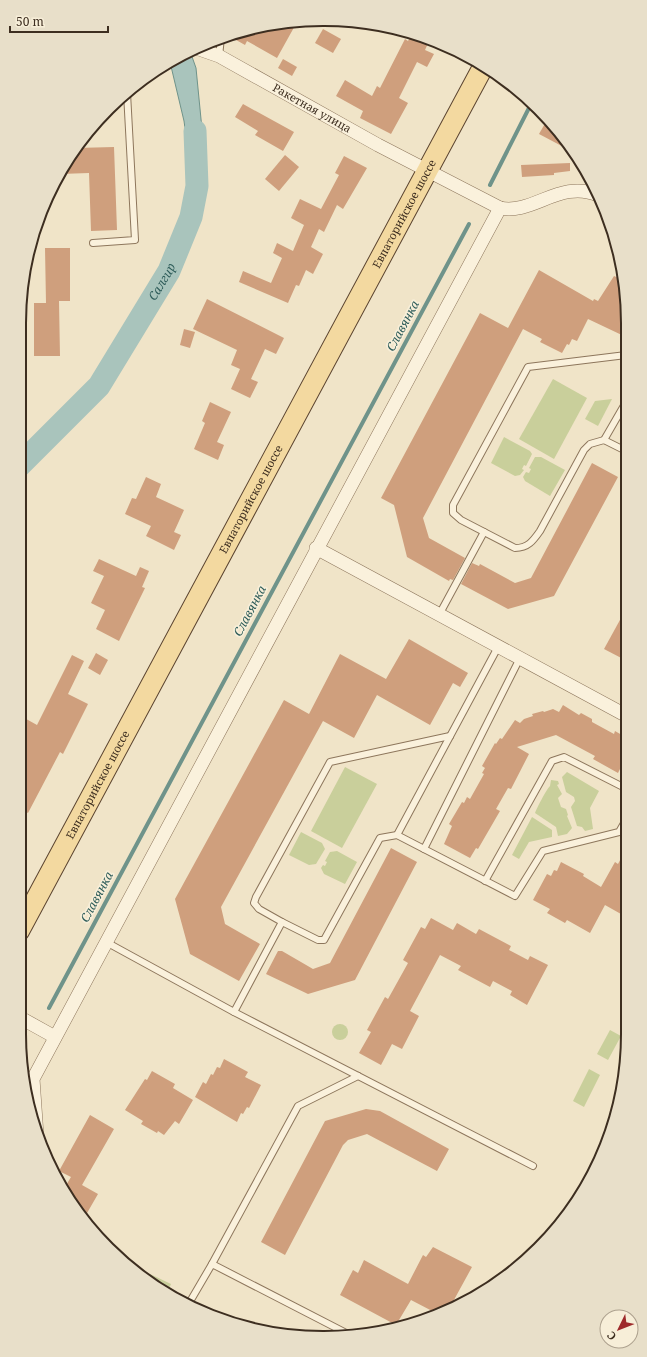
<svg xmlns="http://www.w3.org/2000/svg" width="647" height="1357" font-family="'Noto Serif',serif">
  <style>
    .green { fill: #c9cf9b }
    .water { fill: #a9c4bc; stroke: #6f938a }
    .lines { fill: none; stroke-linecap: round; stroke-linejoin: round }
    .stream { stroke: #6f938a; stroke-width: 4 }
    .river { stroke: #a9c4bc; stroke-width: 23 }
    .building { fill: #cf9f7d }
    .lane-casing { stroke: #8d765c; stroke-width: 8 }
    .street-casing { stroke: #8d765c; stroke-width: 14 }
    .primary-casing { stroke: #5b4430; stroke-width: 22 }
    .lane { stroke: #faf1dc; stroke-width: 6 }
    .street { stroke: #faf1dc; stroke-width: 13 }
    .primary { stroke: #f3d9a0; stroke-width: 20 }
    .labels { text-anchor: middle; stroke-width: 3.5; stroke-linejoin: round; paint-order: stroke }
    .street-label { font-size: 11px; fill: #3d2e20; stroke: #f7eed8 }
    .water-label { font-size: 12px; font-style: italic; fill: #2f5d5a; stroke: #f7eed8 }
    .rim { fill: none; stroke: #3d2e20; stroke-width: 2 }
  </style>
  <rect width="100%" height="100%" fill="#f0e4c8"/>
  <g class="green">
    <path d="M 553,379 L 587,398 L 554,459 L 519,439 Z"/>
    <path d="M 612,399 L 598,426 L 585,419 L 595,401 Z"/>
    <path d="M 504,437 L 530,451 L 532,454 L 526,466 L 524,465 L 522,469 L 524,470 L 520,475 L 515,476 L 491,463 Z"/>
    <path d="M 535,457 L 541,457 L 565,470 L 550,496 L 525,481 L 523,477 L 526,472 L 529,473 L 531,469 L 529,468 Z"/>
    <path d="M 345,767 L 377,784 L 342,848 L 311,831 Z"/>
    <path d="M 567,772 L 599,791 L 590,808 L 593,829 L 585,831 L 582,827 L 577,826 L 571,807 L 575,801 L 574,797 L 566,792 L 562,777 Z"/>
    <path d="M 551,780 L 558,781 L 559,784 L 557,785 L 562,794 L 558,798 L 561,807 L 566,809 L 568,815 L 567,816 L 572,828 L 567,834 L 558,836 L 556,827 L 535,813 C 537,808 546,790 550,786 Z"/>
    <path d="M 532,817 L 552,830 L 552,837 L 529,842 L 519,859 L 512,855 Z"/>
    <path d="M 301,832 L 322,843 L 325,849 L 316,864 L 309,865 L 289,855 Z"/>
    <path d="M 337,851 L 357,862 L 345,884 L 324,874 L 321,868 L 323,865 L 325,866 L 327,862 L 325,861 L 330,852 Z"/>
    <circle cx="340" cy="1032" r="8"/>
    <path d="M 610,1030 L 621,1036 L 608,1060 L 597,1054 Z"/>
    <path d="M 589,1069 L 600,1075 L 584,1107 L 573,1101 Z"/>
    <path d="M 150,1274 L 171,1284 L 167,1293 L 155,1287 L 147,1280 Z"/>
  </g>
  <path class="water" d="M 190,51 L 196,68 L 206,170 L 189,157 L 184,121 L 170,62 Z"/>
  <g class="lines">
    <g class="stream">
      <path d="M 490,185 L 531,104"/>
      <path d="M 49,1008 L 469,224"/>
    </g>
    <path class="river" id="s1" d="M 19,466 L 99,386 L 169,271 L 191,217 L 197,186 L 195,131"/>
  </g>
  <g class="building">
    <path d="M 297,22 L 277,58 L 247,41 L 245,45 L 229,36 L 264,25 Z"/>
    <path d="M 323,29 L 341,39 L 333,53 L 315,43 Z"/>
    <path d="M 412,34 L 430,39 L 425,50 L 434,54 L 427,67 L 417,62 L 399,98 L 408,103 L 391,134 L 360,118 L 363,111 L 336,96 L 345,80 L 372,96 L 377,86 L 380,88 L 405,39 L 408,41 Z"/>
    <path d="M 283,59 L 297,67 L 292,76 L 278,68 Z"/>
    <path d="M 243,104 L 294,132 L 283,151 L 255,135 L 258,131 L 235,117 Z"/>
    <path d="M 547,120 L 565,138 L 573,152 L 539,134 Z"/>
    <path d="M 114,147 L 117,230 L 91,231 L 89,173 L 60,174 L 76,148 Z"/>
    <path d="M 285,155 L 299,167 L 279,191 L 265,179 Z"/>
    <path d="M 344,156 L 367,168 L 343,209 L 337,205 L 324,232 L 319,229 L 311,247 L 323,254 L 313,274 L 306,270 L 299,286 L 296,285 L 288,303 L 239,282 L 243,271 L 271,283 L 282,258 L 273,253 L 277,243 L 293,251 L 304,225 L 291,218 L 300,199 L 321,209 L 339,175 L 335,173 Z"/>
    <path d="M 570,163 L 570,171 L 554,173 L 554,175 L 522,177 L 521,165 Z"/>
    <path d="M 45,248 L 70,248 L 70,301 L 59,301 L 60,356 L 34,356 L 34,303 L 46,303 Z"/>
    <path d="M 539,270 L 593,301 L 594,299 L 598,301 L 614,276 L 625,281 L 626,337 L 588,319 L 577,341 L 572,339 L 569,345 L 567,344 L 562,353 L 540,342 L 542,339 L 523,329 L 423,518 L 429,538 L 465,558 L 453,580 L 450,579 L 449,581 L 407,557 L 394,505 L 381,498 L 480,313 L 508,328 Z"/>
    <path d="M 207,299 L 284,338 L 276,354 L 265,349 L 251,379 L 258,382 L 250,398 L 231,389 L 240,369 L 231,365 L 237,350 L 193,329 Z"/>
    <path d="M 184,329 L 195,332 L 190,348 L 180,345 Z"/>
    <path d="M 210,402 L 231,412 L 217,442 L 224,445 L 218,460 L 194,449 L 205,423 L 202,421 Z"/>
    <path d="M 592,463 L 618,477 L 554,596 L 508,609 L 461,584 L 472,563 L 479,566 L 480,564 L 515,583 L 531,578 Z"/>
    <path d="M 146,477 L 161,484 L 156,497 L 184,510 L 174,532 L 181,535 L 174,550 L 146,536 L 151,526 L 125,514 L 132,498 L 136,499 Z"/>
    <path d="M 99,559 L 136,576 L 140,567 L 149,571 L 142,587 L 145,588 L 119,641 L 96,629 L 105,610 L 91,603 L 104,576 L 93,571 Z"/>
    <path d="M 626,609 L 627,643 L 627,661 L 604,649 Z"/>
    <path d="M 409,639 L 468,673 L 460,687 L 453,683 L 430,725 L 377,695 L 354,738 L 323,721 L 221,907 L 225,924 L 260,944 L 239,981 L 190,954 L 175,899 L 284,700 L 309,714 L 340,654 L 386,679 Z"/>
    <path d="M 96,653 L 108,660 L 100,675 L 88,668 Z"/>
    <path d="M 72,655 L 84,661 L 68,694 L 88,704 L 63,754 L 60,752 L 28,813 L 19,808 L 19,715 L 37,725 Z"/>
    <path d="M 563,705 L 579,715 L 581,713 L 592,719 L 592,722 L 614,734 L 615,731 L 627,738 L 627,773 L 620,769 L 618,773 L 593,759 L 595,756 L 556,735 L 517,747 L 529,754 L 511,789 L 508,788 L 496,809 L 500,811 L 478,849 L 476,848 L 470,858 L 444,844 L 452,826 L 449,824 L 462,802 L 464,803 L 467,797 L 470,799 L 484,774 L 482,773 L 485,768 L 482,766 L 495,743 L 496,744 L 500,738 L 502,739 L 515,720 L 520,723 L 524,719 L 533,716 L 532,714 L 543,711 L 544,712 L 553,709 L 559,712 Z"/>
    <path d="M 627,847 L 628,918 L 605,905 L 590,933 L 567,920 L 565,923 L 547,913 L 550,909 L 533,900 L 547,874 L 551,876 L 554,870 L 557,871 L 561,862 L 584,874 L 583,876 L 601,887 L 615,862 L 618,864 Z"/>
    <path d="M 391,848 L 417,862 L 355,980 L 308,994 L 266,974 L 278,951 L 282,951 L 313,969 L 330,963 Z"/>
    <path d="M 431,918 L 453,930 L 457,923 L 476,934 L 479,929 L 511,946 L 509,950 L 528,960 L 530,956 L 548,965 L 527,1005 L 510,995 L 512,991 L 493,981 L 490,987 L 458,970 L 461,966 L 440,955 L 410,1011 L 419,1016 L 402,1049 L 392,1044 L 381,1065 L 359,1053 L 371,1032 L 367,1030 L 385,997 L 388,999 L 408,963 L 403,960 L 421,927 L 425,929 Z"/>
    <path d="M 224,1059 L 248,1072 L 245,1077 L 261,1085 L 249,1108 L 247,1107 L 243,1114 L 241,1113 L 237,1122 L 195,1097 L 203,1082 L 206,1084 L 211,1074 L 213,1075 L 217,1067 L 220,1068 Z"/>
    <path d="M 152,1071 L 175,1084 L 173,1088 L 193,1100 L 179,1124 L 175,1121 L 164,1135 L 158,1131 L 157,1133 L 141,1124 L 143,1121 L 125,1110 L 145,1079 L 147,1080 Z"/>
    <path d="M 366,1109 L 380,1111 L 449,1149 L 437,1171 L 367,1134 L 348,1140 L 343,1145 L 285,1255 L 261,1242 L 325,1121 Z"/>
    <path d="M 90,1115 L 114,1129 L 82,1185 L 98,1194 L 83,1220 L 65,1187 L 71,1177 L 59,1171 Z"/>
    <path d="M 433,1247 L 472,1267 L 449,1309 L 436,1313 L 411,1300 L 396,1325 L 340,1295 L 353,1270 L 358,1273 L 364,1260 L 408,1284 L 423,1255 L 426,1257 Z"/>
  </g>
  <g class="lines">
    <g class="lane-casing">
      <g id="lane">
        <path d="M 219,56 L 221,38"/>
        <path d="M 93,243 L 135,240 L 127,93"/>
        <path d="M 626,355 L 528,367 L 453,505 L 453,513 L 461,520 L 515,548 C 528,548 533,541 540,531 L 584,450 L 590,444 L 604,440 L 626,451"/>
        <path d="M 604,440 L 626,402"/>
        <path d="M 439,615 L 484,532"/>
        <path d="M 397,835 L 498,647"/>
        <path d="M 424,849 L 520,658"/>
        <path d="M 485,881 L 552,761 L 564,757 L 627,789"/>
        <path d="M 282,922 L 318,940 L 324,940 L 380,838 L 397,835 L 515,896 L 543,851 L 619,832 L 627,818"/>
        <path d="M 106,942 L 234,1012 L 533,1166"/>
        <path d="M 234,1012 L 282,922 L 259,909 L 254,903 L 256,897 L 330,762 L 450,736"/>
        <path d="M 212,1264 L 298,1106 L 358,1076"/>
        <path d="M 188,1305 L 212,1264 L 350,1335"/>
      </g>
    </g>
    <g class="street-casing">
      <g id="street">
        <path id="s2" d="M 196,48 L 219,56 L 378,145 L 500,208 C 533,215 560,179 598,195"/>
        <path d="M 316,548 L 627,716"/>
        <path d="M 19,1017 L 55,1037"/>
        <path d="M 37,1136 L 33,1079 L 500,208"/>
      </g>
    </g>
    <g class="primary-casing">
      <g id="primary">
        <path id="s3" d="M 19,931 L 483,67"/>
      </g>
    </g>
    <use href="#lane" class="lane"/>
    <use href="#street" class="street"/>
    <use href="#primary" class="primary"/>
  </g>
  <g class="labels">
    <g class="street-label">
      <text dy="4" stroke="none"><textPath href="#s2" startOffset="131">Ракетная улица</textPath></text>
      <text dy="4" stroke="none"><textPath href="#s3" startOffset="814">Евпаторийское шоссе</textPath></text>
      <text dy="4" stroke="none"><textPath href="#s3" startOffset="490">Евпаторийское шоссе</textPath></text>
      <text dy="4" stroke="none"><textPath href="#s3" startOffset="166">Евпаторийское шоссе</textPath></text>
    </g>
    <g class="water-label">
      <text dy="4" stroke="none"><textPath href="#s1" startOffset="235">Салгир</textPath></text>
      <text transform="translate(403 326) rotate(-62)" y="4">Славянка</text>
      <text transform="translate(250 611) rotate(-62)" y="4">Славянка</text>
      <text transform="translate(97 897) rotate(-62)" y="4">Славянка</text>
    </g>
  </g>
  <path d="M0 0H647V1357H0ZM323 26H324A297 297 0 0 1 621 323V1034A297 297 0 0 1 324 1331H323A297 297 0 0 1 26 1034V323A297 297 0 0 1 323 26Z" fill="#e8dfc9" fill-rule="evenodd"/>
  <path class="rim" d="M323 26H324A297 297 0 0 1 621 323V1034A297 297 0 0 1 324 1331H323A297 297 0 0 1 26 1034V323A297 297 0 0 1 323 26Z"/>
  <g transform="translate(619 1329) rotate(227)"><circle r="19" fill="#f7eed8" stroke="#ada18e"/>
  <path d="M0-3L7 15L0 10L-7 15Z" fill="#9e2a2b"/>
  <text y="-6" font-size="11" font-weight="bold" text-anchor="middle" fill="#3d2e20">С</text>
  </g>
  <path d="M10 26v6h98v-6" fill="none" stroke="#3d2e20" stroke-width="2"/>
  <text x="16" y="26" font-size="12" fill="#3d2e20" stroke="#f7eed8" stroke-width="3" paint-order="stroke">50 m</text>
</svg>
